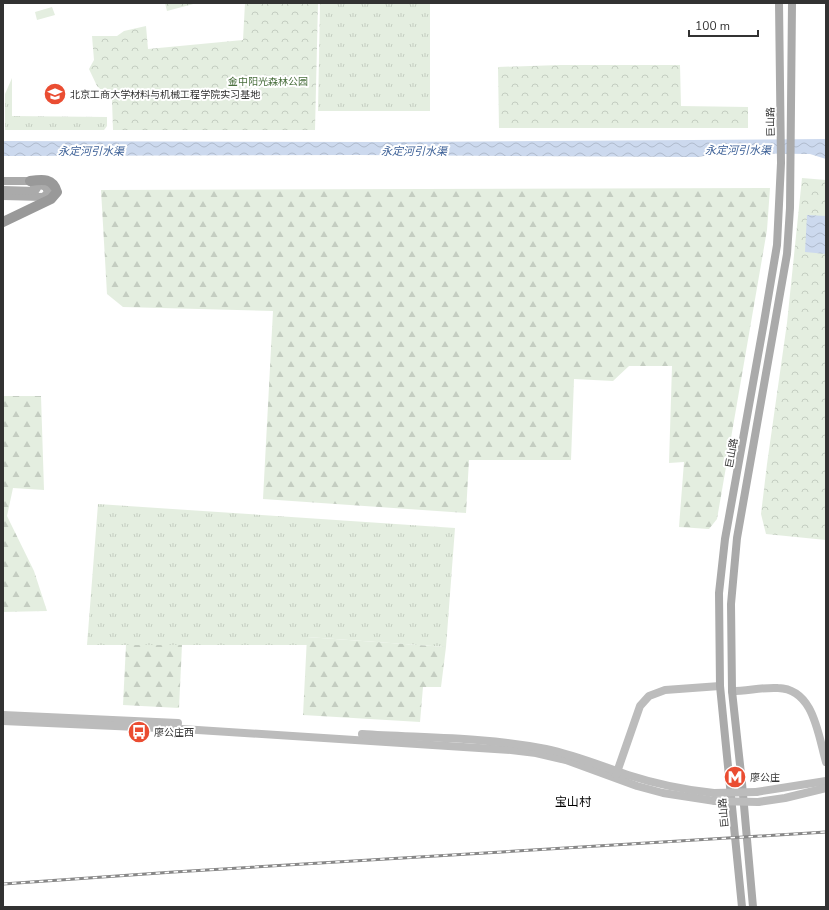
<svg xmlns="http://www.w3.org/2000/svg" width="829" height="910" font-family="'Nunito Sans','Noto Sans SC',sans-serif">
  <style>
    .grass { fill: url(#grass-tufts) }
    .forest { fill: url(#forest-firs) }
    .park { fill: url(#park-crowns) }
    .pitch { fill: #e4eee0 }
    .water { fill: url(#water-waves) }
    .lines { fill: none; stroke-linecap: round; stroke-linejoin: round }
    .secondary { stroke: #bcbcbc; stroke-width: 8 }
    .primary { stroke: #aaa; stroke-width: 8 }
    .highway { stroke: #999; stroke-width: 10 }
    .rail-casing { stroke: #878787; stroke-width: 3 }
    .rail { stroke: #fff; stroke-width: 1.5; stroke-dasharray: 4.5; stroke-linecap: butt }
    .secondary-bridge { stroke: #bcbcbc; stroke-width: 8 }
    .labels { text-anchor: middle; stroke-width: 4; stroke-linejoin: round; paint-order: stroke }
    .park-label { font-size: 10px; fill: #496f3d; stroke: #fff }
    .poi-label { font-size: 10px; fill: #323232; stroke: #fff; text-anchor: start }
    .street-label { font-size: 10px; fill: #323232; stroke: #fff }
    .water-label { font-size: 11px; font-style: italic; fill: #3c6097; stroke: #fff }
    .quarter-label { font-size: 12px; fill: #000; stroke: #fff }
  </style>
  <defs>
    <pattern id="grass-tufts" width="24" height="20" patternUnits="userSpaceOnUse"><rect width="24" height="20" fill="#e4eee0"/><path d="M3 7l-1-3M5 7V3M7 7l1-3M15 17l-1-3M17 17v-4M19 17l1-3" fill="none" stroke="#c4cdc1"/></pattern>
    <pattern id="forest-firs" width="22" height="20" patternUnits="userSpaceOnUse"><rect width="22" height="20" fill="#e4eee0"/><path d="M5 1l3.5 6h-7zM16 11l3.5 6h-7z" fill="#c4cdc1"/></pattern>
    <pattern id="park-crowns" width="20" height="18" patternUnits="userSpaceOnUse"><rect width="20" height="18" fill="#e4eee0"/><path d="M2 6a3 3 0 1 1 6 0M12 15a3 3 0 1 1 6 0" fill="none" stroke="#c4cdc1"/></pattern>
    <pattern id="water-waves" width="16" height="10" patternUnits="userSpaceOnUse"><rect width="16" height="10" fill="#ccd9ee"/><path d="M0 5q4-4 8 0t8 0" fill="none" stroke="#b0bbcd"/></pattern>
  </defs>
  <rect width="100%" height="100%" fill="#fff"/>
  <g class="grass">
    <path d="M 320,3 L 430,3 L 430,111 L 318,111 Z"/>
    <path d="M 12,78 L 12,116 L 107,117 L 107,126 L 104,130 L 5,130 L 5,94 Z"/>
    <path d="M 98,504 L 455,528 L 446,647 L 307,637 L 307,645 L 87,645 Z"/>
  </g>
  <g class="forest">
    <path d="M 770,188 L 767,230 L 717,519 L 709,529 L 679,527 L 684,462 L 669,463 L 672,366 L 629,366 L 613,381 L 574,379 L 571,460 L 469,460 L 466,513 L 263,499 L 273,311 L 123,307 L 107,294 L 101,190 Z"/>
    <path d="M 3,396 L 41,396 L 44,490 L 13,488 L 7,516 L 34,571 L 47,611 L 3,612 Z"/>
    <path d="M 307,637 L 446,647 L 441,687 L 423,687 L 420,722 L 303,715 Z"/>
    <path d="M 126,645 L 182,645 L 179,708 L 123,705 Z"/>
  </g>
  <g class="park">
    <path d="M 165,3 L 197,3 L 167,11 Z"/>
    <path d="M 245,3 L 318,3 L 315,130 L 113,130 L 112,100 L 97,86 L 89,69 L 94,60 L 92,36 L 117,36 L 124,31 L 146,26 L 148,49 L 243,40 Z"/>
    <path d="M 560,65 L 680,65 L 681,106 L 748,107 L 748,128 L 499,128 L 498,67 Z"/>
    <path d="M 802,178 L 826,180 L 826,540 L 766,534 L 761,514 L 767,464 L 787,323 Z"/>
  </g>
  <path class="pitch" d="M 52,7 L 55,15 L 37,20 L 35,12 Z"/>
  <g class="water">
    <path d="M 826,139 L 826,159 L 810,154 L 721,153 L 698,157 L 357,155 L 3,156 L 3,141 L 394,142 Z"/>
    <path d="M 807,215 L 826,216 L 826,254 L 805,252 Z"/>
  </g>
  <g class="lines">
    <g class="secondary">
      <path d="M 732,691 C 747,691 763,687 778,688 C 814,689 818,735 826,762"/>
      <path d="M 3,715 L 178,723"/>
      <path d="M 3,721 L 182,729 L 511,750 L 536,753 L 566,760 L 637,786 L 663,793 L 715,801"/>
      <path d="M 362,734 C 423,738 486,737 546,749 C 575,755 601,766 628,775 C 656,784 685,790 714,793"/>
      <path d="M 616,775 L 640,706 L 649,696 L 665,690 L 720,686"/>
      <path d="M 756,792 L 826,781"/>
      <path d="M 758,802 L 785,798 L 826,788"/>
    </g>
    <g class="primary">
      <path d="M 3,181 L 30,181 L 46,187 L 48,193 L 43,197 L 3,196"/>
      <path d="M 3,190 L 35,191 L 37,188 L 31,182"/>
      <path d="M 742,907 L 720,686 L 719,593 L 725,539 L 764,322 L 777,245 L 781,163 L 779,3"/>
      <path d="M 753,907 L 742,783 L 732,691 L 731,604 L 737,538 L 787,254 L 790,208 L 792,3"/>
    </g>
    <path class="highway" d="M 3,222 L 51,199 L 57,192 C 53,178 43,179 30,181"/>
    <g class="rail-casing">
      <path id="rail" d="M 3,884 L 174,872 L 826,832"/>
    </g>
    <use href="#rail" class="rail"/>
    <g class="secondary-bridge">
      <path d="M 714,793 L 756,792"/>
      <path d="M 715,801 L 758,802"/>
    </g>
  </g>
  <defs>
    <g id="university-disc" transform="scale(1.15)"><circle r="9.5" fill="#ea4d32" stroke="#fff"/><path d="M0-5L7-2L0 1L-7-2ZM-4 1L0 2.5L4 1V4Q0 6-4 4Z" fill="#fff"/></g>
    <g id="bus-disc" transform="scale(1.15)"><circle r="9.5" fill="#ea4d32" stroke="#fff"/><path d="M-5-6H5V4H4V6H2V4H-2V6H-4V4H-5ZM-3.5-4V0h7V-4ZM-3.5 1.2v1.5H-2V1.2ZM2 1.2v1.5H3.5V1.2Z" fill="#fff"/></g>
    <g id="metro-disc" transform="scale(1.15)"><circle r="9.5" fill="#ea4d32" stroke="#fff"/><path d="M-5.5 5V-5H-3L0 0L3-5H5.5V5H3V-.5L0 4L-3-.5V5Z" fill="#fff"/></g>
  </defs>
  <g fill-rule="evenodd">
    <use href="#university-disc" x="55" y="94"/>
    <use href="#bus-disc" x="139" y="732"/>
    <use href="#metro-disc" x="735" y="777"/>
  </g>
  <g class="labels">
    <g class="park-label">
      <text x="268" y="85">金中阳光森林公园</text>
    </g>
    <g class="poi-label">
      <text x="70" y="98">北京工商大学材料与机械工程学院实习基地</text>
      <text x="154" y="736">廖公庄西</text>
      <text x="750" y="781">廖公庄</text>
    </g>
    <g class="street-label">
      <text transform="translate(770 122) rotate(-91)" y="4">巨山路</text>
      <text transform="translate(731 453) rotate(-80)" y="4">巨山路</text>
      <text transform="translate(723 813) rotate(-95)" y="4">巨山路</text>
    </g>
    <g class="water-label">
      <text x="738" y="154">永定河引水渠</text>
      <text x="91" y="155">永定河引水渠</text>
      <text x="414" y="155">永定河引水渠</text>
    </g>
    <g class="quarter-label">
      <text x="573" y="806">宝山村</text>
    </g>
  </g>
  <rect width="829" height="910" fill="none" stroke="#323232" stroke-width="8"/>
  <path d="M689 30v6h69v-6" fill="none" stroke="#323232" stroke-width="2"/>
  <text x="695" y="30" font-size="12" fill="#323232" stroke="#ffffff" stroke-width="3" paint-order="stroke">100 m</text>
</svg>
